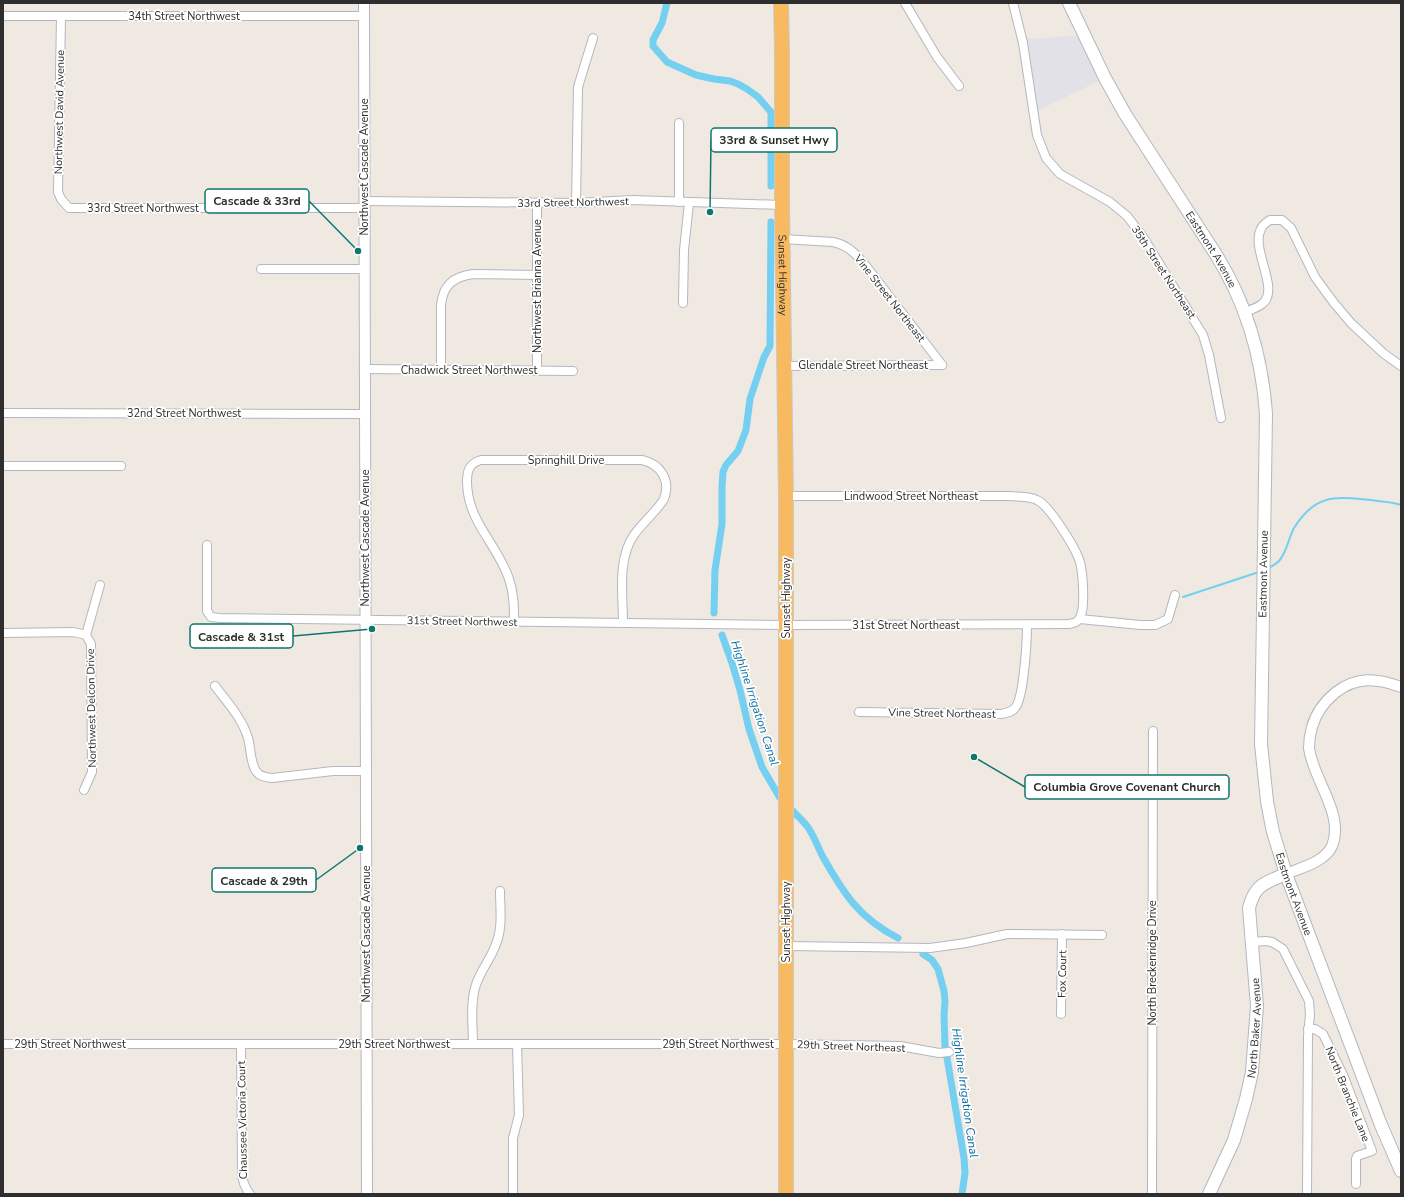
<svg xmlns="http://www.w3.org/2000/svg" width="1404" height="1197" font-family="'Nunito Sans',sans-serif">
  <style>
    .industrial { fill: #e3e1e8 }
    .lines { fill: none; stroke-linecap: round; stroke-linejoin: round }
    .stream { stroke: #75cff0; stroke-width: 2 }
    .canal { stroke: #75cff0; stroke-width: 7 }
    .minor-casing { stroke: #b4b7c1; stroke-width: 10 }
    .tertiary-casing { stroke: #b4b7c1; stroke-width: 12 }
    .secondary-casing { stroke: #b4b7c1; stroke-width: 14 }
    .trunk-casing { stroke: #c9c9c9; stroke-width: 16 }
    .minor { stroke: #fff; stroke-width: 8 }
    .tertiary { stroke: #fff; stroke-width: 10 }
    .secondary { stroke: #fff; stroke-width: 12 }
    .trunk { stroke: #f8ba60; stroke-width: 14 }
    .labels { text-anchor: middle; stroke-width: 3.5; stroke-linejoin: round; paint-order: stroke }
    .street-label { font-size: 11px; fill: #2e2e2e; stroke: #fff }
    .water-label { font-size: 12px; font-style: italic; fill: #0d6fa3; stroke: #fff }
    .leader { fill: none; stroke: #0f766e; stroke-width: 1.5 }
    .callout-dot { fill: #0f766e; stroke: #fff; stroke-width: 1.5 }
    .callout { fill: #fff; stroke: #0f766e; stroke-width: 1.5 }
    .callout-label { font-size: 12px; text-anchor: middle; font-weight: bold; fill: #2e2e2e }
  </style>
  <rect width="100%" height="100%" fill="#efe9e1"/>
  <path class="industrial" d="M 1085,35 L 1105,78 L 1033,113 L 1023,43 L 1027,39 Z"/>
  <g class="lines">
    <g class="stream">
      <path d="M 1269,568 C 1272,566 1276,564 1279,561 C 1286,554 1289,537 1294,528 C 1316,493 1335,497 1371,500 C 1381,502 1391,501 1401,505"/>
      <path d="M 1183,597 L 1259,572"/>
    </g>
    <g class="canal">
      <path d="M 667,3 L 662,23 L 653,40 L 653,46 L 667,62 L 696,75 L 714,79 L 730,81 L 738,84 L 747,89 L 758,97 L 771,112 L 771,186"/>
      <path d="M 714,613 L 715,570 L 722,524 L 722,487 L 723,472 L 726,465 L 738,451 L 746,430 L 750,399 L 764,357 L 770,346 L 771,222"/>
      <path d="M 722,635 L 732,663 L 740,690 L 749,729 L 762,767 L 780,798"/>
      <path d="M 793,811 C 798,817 805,822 809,829 C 815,838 818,848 823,857 C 844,894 859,918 898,938"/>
      <path d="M 923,954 L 932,960 L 938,969 L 944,991 L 945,1001 L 944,1016 L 945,1046 L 964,1158 L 965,1173 L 962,1194"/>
    </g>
    <g class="minor-casing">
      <g id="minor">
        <path d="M 905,3 L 937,57 L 959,86"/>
        <path d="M 1013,3 L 1023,43 L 1037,135 L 1046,158 L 1060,174 L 1110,202 L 1127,216 L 1143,237 L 1203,335 L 1209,355 L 1221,418"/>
        <path d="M 3,16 L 364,16"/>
        <path d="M 61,16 L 58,192 L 61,199 L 69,208 L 364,208"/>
        <path d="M 679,123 L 679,202"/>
        <path d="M 364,201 L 576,203 L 633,200 L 782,205"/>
        <path d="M 537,203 L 537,370"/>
        <path d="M 576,203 L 578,87 L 593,38"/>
        <path d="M 783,239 L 833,242 C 848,245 856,254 866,266 L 942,365"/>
        <path d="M 261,269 L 364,269"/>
        <path d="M 683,303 L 684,250 L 689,203"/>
        <path d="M 1245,312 C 1250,310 1257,308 1262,304 C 1281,290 1250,249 1261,229 C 1262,225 1267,222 1270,220 L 1282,220 L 1291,228 L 1315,277 L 1334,303 L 1351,323 L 1383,353 L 1401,366"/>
        <path d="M 784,366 L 942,365"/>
        <path d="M 365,369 L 573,371"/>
        <path d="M 441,369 L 441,305 C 443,285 453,277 473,274 L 537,275"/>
        <path d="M 3,413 L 365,414"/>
        <path d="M 3,466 L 121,466"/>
        <path d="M 207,545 L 207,611 L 211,617 L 220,618 L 786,625 L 1069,624 C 1073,623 1077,623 1079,619 C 1086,611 1083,570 1079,559 C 1074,546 1049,505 1037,500 C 1029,496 1018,497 1010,496 L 786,496"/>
        <path d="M 1080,619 L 1140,625 L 1155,625 L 1168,619 L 1175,595"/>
        <path d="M 514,622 C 514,607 514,593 509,579 C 497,543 467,522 467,481 C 467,470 470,463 481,460 L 642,460 C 661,464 671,481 664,499 C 656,512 643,522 634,535 C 617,559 623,595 623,623"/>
        <path d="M 3,633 L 73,632 L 86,635 L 91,644 L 92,772 L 84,790"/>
        <path d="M 86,635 L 100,585"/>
        <path d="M 215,686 C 227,702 242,718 248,738 C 251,748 250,762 256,771 C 260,777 266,777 272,778 L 333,771 L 366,771"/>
        <path d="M 859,712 L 1001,714 C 1007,713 1012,712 1015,708 C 1024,698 1027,640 1027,625"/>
        <path d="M 1252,942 L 1266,941 L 1272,942 L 1283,949 L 1309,1001 L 1310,1015 L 1308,1036 L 1307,1194"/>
        <path d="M 786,946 L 930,948 L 966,943 L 1007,934 L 1102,935"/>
        <path d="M 1061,1014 L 1062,934"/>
        <path d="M 1308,1029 L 1315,1029 L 1323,1034 L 1344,1077 L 1372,1151 L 1357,1156 L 1356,1159 L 1356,1184"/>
        <path d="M 3,1044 L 786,1044 L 900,1046 L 939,1053 L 949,1052"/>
        <path d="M 241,1044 L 242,1171 C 242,1180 244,1187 250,1194"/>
        <path d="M 473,1044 C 473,1026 470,1006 475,988 C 479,972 491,959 496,944 C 503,927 500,908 500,891"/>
        <path d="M 513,1194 L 513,1138 L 519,1115 L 517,1044"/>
        <path d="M 1152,1194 L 1153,731"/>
      </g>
    </g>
    <g class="tertiary-casing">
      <g id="tertiary">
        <path d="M 364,3 L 367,1194"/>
        <path d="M 1286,874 C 1300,868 1325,862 1332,846 C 1345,814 1313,780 1309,748 C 1309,741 1310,734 1312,727 C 1316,713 1324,702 1335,693 C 1356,676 1377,678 1401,687"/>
      </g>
    </g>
    <g class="secondary-casing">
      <g id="secondary">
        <path id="s1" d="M 1069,3 L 1105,78 L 1125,114 L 1215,253 C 1246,302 1262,356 1266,414 L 1261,744 L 1267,801 L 1270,817 L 1273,832 L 1286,874 L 1381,1125 L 1401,1171"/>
        <path id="s2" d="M 1209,1194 L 1234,1140 L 1246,1099 L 1252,1072 L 1257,1006 L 1249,908 C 1255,884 1265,883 1286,874"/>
      </g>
    </g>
    <g class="trunk-casing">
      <g id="trunk">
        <path id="s3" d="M 781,3 L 782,50 L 782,205 L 786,496 L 786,1194"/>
      </g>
    </g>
    <use href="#minor" class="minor"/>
    <use href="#tertiary" class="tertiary"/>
    <use href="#secondary" class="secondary"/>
    <use href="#trunk" class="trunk"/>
  </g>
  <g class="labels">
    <g class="street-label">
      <text x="184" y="20">34th Street Northwest</text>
      <text transform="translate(59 112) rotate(-89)" y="4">Northwest David Avenue</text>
      <text transform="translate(364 167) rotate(-90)" y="4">Northwest Cascade Avenue</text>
      <text transform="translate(573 202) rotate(-1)" y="4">33rd Street Northwest</text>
      <text x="143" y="212">33rd Street Northwest</text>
      <text dy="4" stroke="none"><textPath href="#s1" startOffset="285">Eastmont Avenue</textPath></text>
      <text transform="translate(1164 272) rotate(57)" y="4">35th Street Northeast</text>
      <text dy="4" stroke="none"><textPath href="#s3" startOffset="272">Sunset Highway</textPath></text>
      <text transform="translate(537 286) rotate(-90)" y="4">Northwest Brianna Avenue</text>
      <text transform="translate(890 298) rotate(52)" y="4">Vine Street Northeast</text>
      <text x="863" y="369">Glendale Street Northeast</text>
      <text x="469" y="374">Chadwick Street Northwest</text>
      <text x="184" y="417">32nd Street Northwest</text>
      <text x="566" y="464">Springhill Drive</text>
      <text x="911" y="500">Lindwood Street Northeast</text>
      <text transform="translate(365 538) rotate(-90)" y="4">Northwest Cascade Avenue</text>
      <text transform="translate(1263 574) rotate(-89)" y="4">Eastmont Avenue</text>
      <text transform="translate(786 598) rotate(-90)" y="4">Sunset Highway</text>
      <text transform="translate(462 621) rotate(1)" y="4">31st Street Northwest</text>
      <text x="906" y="629">31st Street Northeast</text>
      <text transform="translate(91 708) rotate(-91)" y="4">Northwest Delcon Drive</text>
      <text transform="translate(942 713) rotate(1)" y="4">Vine Street Northeast</text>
      <text dy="4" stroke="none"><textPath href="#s1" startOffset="945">Eastmont Avenue</textPath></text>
      <text transform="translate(786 922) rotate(-90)" y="4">Sunset Highway</text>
      <text transform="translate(366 934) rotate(-90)" y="4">Northwest Cascade Avenue</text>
      <text transform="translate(1152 963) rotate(-90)" y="4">North Breckenridge Drive</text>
      <text transform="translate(1062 974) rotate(-89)" y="4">Fox Court</text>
      <text dy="4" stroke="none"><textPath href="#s2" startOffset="174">North Baker Avenue</textPath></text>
      <text x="70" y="1048">29th Street Northwest</text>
      <text x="394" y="1048">29th Street Northwest</text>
      <text x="718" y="1048">29th Street Northwest</text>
      <text transform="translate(851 1046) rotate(2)" y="4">29th Street Northeast</text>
      <text transform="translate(1348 1094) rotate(68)" y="4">North Branchie Lane</text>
      <text transform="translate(242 1120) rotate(-91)" y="4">Chaussee Victoria Court</text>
    </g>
    <g class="water-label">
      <text transform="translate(755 703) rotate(72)" y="4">Highline Irrigation Canal</text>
      <text transform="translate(965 1093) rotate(82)" y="4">Highline Irrigation Canal</text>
    </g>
  </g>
  <path class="leader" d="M710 212L711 140M358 251L309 201M372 629L293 636M974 757L1025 787M360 848L316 880"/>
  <g class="callout-dot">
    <circle cx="710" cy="212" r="4"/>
    <circle cx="358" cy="251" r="4"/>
    <circle cx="372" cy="629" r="4"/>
    <circle cx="974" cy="757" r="4"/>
    <circle cx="360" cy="848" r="4"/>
  </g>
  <g class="callout">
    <rect x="711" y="128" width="126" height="24" rx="4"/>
    <rect x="205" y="189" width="104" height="24" rx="4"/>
    <rect x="190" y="624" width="103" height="24" rx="4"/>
    <rect x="1025" y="775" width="204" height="24" rx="4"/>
    <rect x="212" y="868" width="104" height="24" rx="4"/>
  </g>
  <g class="callout-label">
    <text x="774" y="144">33rd &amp; Sunset Hwy</text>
    <text x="257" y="205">Cascade &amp; 33rd</text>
    <text x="241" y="641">Cascade &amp; 31st</text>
    <text x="1127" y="791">Columbia Grove Covenant Church</text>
    <text x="264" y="885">Cascade &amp; 29th</text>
  </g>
  <rect width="1404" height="1197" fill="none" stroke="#2e2e2e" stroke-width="8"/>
</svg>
